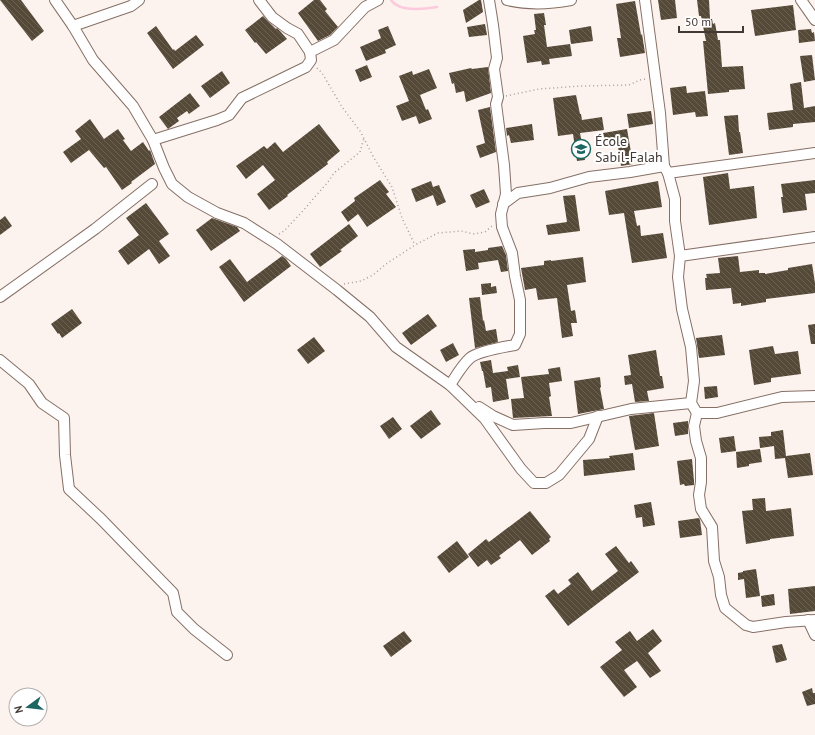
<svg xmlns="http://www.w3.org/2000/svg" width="815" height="735" font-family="'PT Sans',sans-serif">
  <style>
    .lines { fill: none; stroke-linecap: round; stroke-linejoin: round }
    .stream { stroke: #fccadd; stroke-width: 2.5 }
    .building { fill: url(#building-back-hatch) }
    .minor-casing { stroke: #867066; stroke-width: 12 }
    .path { stroke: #a89e99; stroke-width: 1.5; stroke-dasharray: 1 3; stroke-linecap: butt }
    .minor { stroke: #fff; stroke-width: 10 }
    .labels { text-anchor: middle; stroke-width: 4; stroke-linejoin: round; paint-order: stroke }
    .poi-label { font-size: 14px; fill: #423834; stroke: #fff; text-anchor: start }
  </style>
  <defs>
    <pattern id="building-back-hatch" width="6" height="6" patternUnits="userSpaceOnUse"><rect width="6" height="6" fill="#554938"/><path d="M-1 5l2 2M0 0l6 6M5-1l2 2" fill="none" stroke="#6c6154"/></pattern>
  </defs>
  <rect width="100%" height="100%" fill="#fdf3ee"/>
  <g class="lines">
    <path class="stream" d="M 391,0 C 399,12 425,9 437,7"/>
  </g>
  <g class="building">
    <path d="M 0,0 L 21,0 L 44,31 L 32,41 Z"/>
    <path d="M 314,0 L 320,0 L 327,9 L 325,11 L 338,27 L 330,35 L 318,41 L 298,13 Z"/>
    <path d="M 479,0 L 481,0 L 483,12 L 466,23 L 463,10 Z"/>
    <path d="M 658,0 L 675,0 L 677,18 L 661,20 Z"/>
    <path d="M 697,0 L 709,0 L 710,19 L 712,19 L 713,24 L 715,23 L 718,40 L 720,40 L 722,67 L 743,66 L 745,89 L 729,90 L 729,92 L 708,94 L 703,41 L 706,41 L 701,16 L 699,16 Z"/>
    <path d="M 635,1 L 641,35 L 642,34 L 645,53 L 620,57 L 617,38 L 621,38 L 616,4 Z"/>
    <path d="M 793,5 L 796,30 L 755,36 L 751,10 Z"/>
    <path d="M 544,13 L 546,25 L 544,25 L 547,47 L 570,44 L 572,56 L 549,59 L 550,64 L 542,65 L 541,61 L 527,63 L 523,36 L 535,34 L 534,30 L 536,30 L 534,14 Z"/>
    <path d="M 263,16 L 276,29 L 277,28 L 280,31 L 287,39 L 266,54 L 256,42 L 255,43 L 245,30 Z"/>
    <path d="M 485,24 L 487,35 L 469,37 L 467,27 Z"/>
    <path d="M 156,26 L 173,50 L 174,49 L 175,51 L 196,35 L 204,45 L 173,69 L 147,33 Z"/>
    <path d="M 388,26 L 396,45 L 385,50 L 386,53 L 366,61 L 360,47 L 381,38 L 378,30 Z"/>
    <path d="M 591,26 L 593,41 L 571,44 L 569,30 Z"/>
    <path d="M 811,29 L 812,33 L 814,32 L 815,41 L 799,43 L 798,30 Z"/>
    <path d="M 812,55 L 815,80 L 804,82 L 800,56 Z"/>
    <path d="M 367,65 L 372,77 L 360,82 L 355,70 Z"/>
    <path d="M 488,67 L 491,93 L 466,102 L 464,91 L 456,93 L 454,83 L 452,84 L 449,73 L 471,68 L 472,69 Z"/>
    <path d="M 429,69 L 437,88 L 420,95 L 426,110 L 428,109 L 432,119 L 419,124 L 416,116 L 402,121 L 396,106 L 409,101 L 399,76 L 412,71 L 413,75 Z"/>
    <path d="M 222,71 L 230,83 L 210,98 L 201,86 Z"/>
    <path d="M 801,82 L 804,108 L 815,106 L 815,122 L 793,124 L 793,127 L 769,130 L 767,113 L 793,110 L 790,84 Z"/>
    <path d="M 686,86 L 687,93 L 705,91 L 708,116 L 696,117 L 695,112 L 673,115 L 670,88 Z"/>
    <path d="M 190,93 L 200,106 L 189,114 L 187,111 L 177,118 L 179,121 L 168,129 L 159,117 Z"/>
    <path d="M 576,95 L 580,114 L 581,114 L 582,120 L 602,117 L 604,130 L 580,133 L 585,160 L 577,161 L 573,134 L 558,136 L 553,98 Z"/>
    <path d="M 490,107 L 496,152 L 480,158 L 476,146 L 485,143 L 478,110 Z"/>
    <path d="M 651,111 L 653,124 L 629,128 L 627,114 Z"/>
    <path d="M 738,115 L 739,132 L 740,132 L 743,153 L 729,155 L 724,116 Z"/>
    <path d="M 90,119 L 104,139 L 118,129 L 125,139 L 123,140 L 131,151 L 143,142 L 149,151 L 150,150 L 155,164 L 131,182 L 132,183 L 122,190 L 106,167 L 104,168 L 89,150 L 71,163 L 63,152 L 81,139 L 75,131 Z"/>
    <path d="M 319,124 L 340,151 L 327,162 L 328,164 L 287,195 L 288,196 L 269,210 L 257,194 L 275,180 L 263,165 L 246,179 L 236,166 L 264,146 L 267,149 L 275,142 L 283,152 Z"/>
    <path d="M 532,124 L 534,140 L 511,143 L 509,135 L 507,136 L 506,128 Z"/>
    <path d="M 627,129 L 633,164 L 621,166 L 617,140 L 605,142 L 603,133 Z"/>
    <path d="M 728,173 L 730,189 L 754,186 L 757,218 L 709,225 L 703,177 Z"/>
    <path d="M 380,180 L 389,192 L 386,194 L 396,207 L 367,227 L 358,214 L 348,222 L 341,212 L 355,201 L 354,198 Z"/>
    <path d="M 815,180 L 815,193 L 805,194 L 807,210 L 783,213 L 781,197 L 783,197 L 781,184 Z"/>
    <path d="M 431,181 L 433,187 L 439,185 L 446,202 L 437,206 L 433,195 L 416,202 L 411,189 Z"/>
    <path d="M 658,181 L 662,207 L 634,211 L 637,226 L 640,225 L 641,236 L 663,233 L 667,258 L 632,263 L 624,213 L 609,215 L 605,191 Z"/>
    <path d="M 484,189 L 490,202 L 476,208 L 470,195 Z"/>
    <path d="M 575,195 L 580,231 L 548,235 L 546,225 L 567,222 L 563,196 Z"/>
    <path d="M 146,203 L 169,234 L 159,241 L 170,256 L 159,264 L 149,249 L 128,265 L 118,251 L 139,235 L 126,218 Z"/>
    <path d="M 5,216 L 12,226 L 0,235 L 0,220 Z"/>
    <path d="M 212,218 L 237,227 L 240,231 L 211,251 L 196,230 Z"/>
    <path d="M 349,224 L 358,236 L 340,250 L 342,251 L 320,267 L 310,254 Z"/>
    <path d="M 502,246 L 506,255 L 508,271 L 501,272 L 498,260 L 478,263 L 479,269 L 466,271 L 463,250 L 475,249 L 475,252 L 488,250 L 488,248 Z"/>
    <path d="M 282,256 L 286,259 L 291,266 L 244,302 L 219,267 L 230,259 L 247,282 Z"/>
    <path d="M 738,256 L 740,272 L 759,270 L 759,273 L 765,273 L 765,274 L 788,270 L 788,268 L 812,264 L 815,283 L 815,293 L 766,299 L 766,302 L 741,306 L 741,303 L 733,304 L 731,288 L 706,290 L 705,278 L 707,278 L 706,274 L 720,273 L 718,258 Z"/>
    <path d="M 583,257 L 586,282 L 567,285 L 571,311 L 575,310 L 577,323 L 571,323 L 573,336 L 562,338 L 557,298 L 538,300 L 536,288 L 525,290 L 521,268 L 544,265 L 544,261 L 551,260 L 551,261 Z"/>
    <path d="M 491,283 L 491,287 L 496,286 L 497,293 L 482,295 L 481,284 Z"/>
    <path d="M 480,297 L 483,321 L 484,320 L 486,331 L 496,329 L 498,342 L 475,348 L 469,298 Z"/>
    <path d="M 72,309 L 82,323 L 62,338 L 59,333 L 58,334 L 51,324 Z"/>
    <path d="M 428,314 L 437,326 L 411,345 L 402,333 Z"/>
    <path d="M 815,324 L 815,344 L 811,344 L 808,325 Z"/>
    <path d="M 722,335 L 725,355 L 699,358 L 696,338 Z"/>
    <path d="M 314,337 L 325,351 L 308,364 L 297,350 Z"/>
    <path d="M 453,343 L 459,355 L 446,362 L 440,350 Z"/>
    <path d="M 773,346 L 775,354 L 798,351 L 801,374 L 771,378 L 771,382 L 754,385 L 749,350 Z"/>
    <path d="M 656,350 L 660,376 L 662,376 L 664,388 L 647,391 L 649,401 L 635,402 L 632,384 L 625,385 L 624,376 L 631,375 L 628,355 Z"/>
    <path d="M 491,360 L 493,373 L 508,371 L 507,367 L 518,365 L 520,377 L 506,379 L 509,399 L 493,402 L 491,387 L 486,388 L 483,371 L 482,371 L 480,362 Z"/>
    <path d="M 560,367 L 562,381 L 549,383 L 551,396 L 549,397 L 552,416 L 513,418 L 511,399 L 524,398 L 521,377 L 549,374 L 548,369 Z"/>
    <path d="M 600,377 L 601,387 L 600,388 L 604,409 L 578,414 L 574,381 Z"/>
    <path d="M 717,386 L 718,397 L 705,399 L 704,387 Z"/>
    <path d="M 431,410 L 441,424 L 421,439 L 410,426 Z"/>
    <path d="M 654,413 L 659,446 L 635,450 L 629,416 Z"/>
    <path d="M 393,417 L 402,429 L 389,439 L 380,426 Z"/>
    <path d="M 688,421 L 688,434 L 675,436 L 673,423 Z"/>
    <path d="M 783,430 L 786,456 L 810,453 L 813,475 L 788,478 L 785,458 L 775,459 L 774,446 L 760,448 L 759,437 L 771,436 L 771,432 Z"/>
    <path d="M 734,436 L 736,451 L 721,453 L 719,438 Z"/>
    <path d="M 760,449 L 762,462 L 749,464 L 749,466 L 737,468 L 736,452 Z"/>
    <path d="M 633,453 L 635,470 L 584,476 L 583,460 L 610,458 L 609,456 Z"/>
    <path d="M 692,459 L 694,481 L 694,485 L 685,486 L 684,484 L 680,485 L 677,461 Z"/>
    <path d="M 765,498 L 766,511 L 791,508 L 794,536 L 770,539 L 770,540 L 746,544 L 742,511 L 753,510 L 752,499 Z"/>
    <path d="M 651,502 L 655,525 L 643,527 L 642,517 L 636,518 L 634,505 Z"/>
    <path d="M 530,511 L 551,537 L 549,539 L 550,541 L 532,555 L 520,540 L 499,556 L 501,558 L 491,565 L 487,560 L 478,567 L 468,554 L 486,539 L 489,542 Z"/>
    <path d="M 699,518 L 700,520 L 702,535 L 680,538 L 678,521 Z"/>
    <path d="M 457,541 L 469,557 L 449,573 L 437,557 Z"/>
    <path d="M 616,546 L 629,563 L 631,561 L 639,572 L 568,626 L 545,596 L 554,589 L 558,594 L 571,584 L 568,580 L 578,572 L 592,591 L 618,571 L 605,554 Z"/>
    <path d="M 756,569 L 760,596 L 746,598 L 744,579 L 738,580 L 738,573 L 743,572 L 743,571 Z"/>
    <path d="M 815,586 L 815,611 L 790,614 L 788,589 Z"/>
    <path d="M 774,594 L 775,605 L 762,607 L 761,596 Z"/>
    <path d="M 653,629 L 662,641 L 648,653 L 661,671 L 650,678 L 637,661 L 624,670 L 637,687 L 624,697 L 600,667 L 622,650 L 615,642 L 630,631 L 637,641 Z"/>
    <path d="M 404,631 L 412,641 L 391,657 L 383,646 Z"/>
    <path d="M 782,644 L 787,660 L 776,663 L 772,646 Z"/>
    <path d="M 812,688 L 813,693 L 815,693 L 815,704 L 807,706 L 802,692 Z"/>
  </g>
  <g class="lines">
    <g class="minor-casing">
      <g id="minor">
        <path d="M 55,0 L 73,26 L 93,60 L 133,106 L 153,140 L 164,168 L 172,184 L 188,197 L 217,213 L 244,223 L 277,244 L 337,290 L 370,317 L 396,347 L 450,385 L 485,419 L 513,458 L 521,469 L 534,483 L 546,483 L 559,475 L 589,439 L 598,416"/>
        <path d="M 507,0 C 528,5 550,4 571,0"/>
        <path d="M 645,0 L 660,113 L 664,166 L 668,173 L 675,199 L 675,221 L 680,256 L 678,277 L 682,309 L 691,347 L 694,381 L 691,403 L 697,413 L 717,413 L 782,397 L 815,396"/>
        <path d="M 801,0 L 815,20"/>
        <path d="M 73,26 L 131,6 L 139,0"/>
        <path d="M 310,52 L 334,40 L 365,7 L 378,0"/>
        <path d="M 153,140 L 217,120 L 229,115 L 242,98 L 306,67 L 311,60 L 310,52 L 298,34 L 287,28 L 272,17 L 259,0"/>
        <path d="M 668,173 L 815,153"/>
        <path d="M 503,204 L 518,193 L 550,188 L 589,177 L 630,172 L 664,166"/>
        <path d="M 680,256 L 815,237"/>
        <path d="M 0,297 L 95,229 L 152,184"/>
        <path d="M 0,360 L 29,384 L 42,403 L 64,418 L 65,455 L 69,489 L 101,519 L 173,593 L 177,612 L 194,629 L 227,655"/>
        <path d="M 450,385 C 456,376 462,365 470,358 C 478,351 504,347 515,345 L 520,334 L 520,300 L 515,276 L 512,253 L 502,227 L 501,214 L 506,194 L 504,165 L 496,104 L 498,97 L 494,69 L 497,58 L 493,25 L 489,0"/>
        <path d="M 479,407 L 493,416 L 513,425 L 544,423 L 571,423 L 631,409 L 691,403"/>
        <path d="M 697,413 L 694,426 L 696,441 L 701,458 L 701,482 L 699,495 L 701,509 L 712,527 L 714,561 L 719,577 L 721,595 L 725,608 L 746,625 L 753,627 L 786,622 L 815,620"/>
        <path d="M 808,620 L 815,635"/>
      </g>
    </g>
    <g class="path">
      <path d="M 317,68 L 322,73 L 342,107 L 360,131 L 374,158 L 392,187 L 402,218 L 415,245"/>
      <path d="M 506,96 L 539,89 L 581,86 L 629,85 L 640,80 L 646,79"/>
      <path d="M 279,234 L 284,231 L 301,213 L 328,182 L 334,173 L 360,152 L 364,138"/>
      <path d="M 344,284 L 361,281 L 373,275 L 386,264 L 415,245 L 438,233 L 461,231 L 474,234 L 485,232 L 493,225"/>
    </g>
    <use href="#minor" class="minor"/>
  </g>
  <defs>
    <g id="school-ring" transform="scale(1)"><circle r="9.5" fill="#fff" stroke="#1c6762" stroke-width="1.5"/><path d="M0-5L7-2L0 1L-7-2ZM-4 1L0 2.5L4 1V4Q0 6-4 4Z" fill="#1c6762"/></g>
  </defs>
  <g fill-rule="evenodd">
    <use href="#school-ring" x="581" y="149"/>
  </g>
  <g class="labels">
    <g class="poi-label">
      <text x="595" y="146">École<tspan x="595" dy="16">Sabil-Falah</tspan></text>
    </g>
  </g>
  <g transform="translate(28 707) rotate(255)"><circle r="19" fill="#ffffff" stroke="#b3afae"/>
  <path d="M0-3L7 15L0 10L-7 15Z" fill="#1c6762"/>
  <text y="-6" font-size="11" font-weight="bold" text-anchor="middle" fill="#423834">N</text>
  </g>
  <path d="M679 26v6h64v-6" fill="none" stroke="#423834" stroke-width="2"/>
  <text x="685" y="26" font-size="12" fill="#423834" stroke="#ffffff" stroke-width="3" paint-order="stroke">50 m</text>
</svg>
